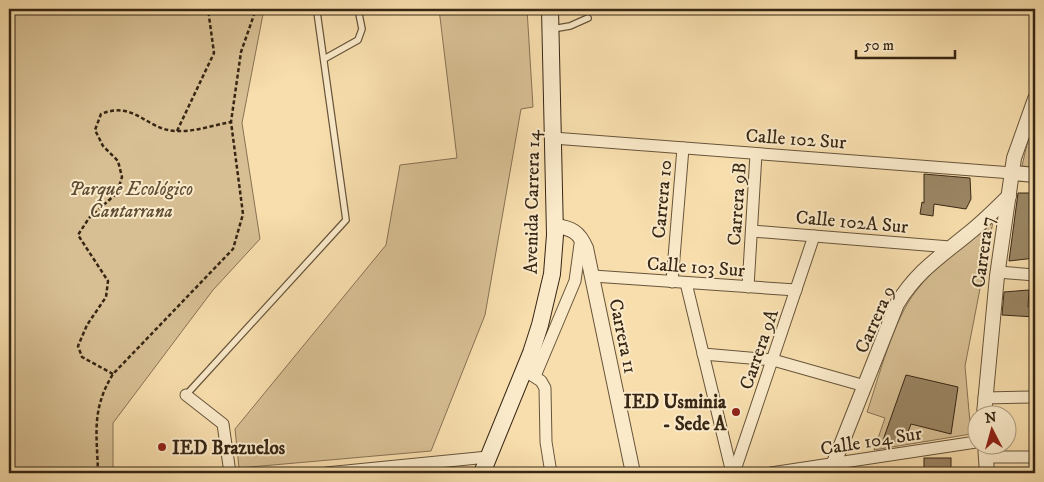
<svg xmlns="http://www.w3.org/2000/svg" width="1044" height="482" font-family="'IM FELL DW Pica',serif">
  <style>
    .green { fill: #d7bf93; stroke: #877254 }
    .building { fill: #9b8664; stroke: #372614 }
    .lines { fill: none; stroke-linecap: round; stroke-linejoin: round }
    .service-casing { stroke: #67543a; stroke-width: 8 }
    .minor-casing { stroke: #67543a; stroke-width: 13 }
    .tertiary-casing { stroke: #67543a; stroke-width: 16 }
    .secondary-casing { stroke: #372614; stroke-width: 18 }
    .path { stroke: #372614; stroke-width: 2.5; stroke-dasharray: 4 2.5; stroke-linecap: butt }
    .service { stroke: #faeaca; stroke-width: 5.5 }
    .minor { stroke: #faeaca; stroke-width: 11 }
    .tertiary { stroke: #faeaca; stroke-width: 14 }
    .secondary { stroke: #faeaca; stroke-width: 16 }
    .poi-dot { fill: #8f2418; stroke: #faeaca; stroke-width: 2 }
    .labels { text-anchor: middle; stroke-width: 4; stroke-linejoin: round; paint-order: stroke }
    .street-label { font-size: 19px; fill: #372614; stroke: #faeaca }
    .park-label { font-size: 19px; font-style: italic; fill: #5f4c34; stroke: #faeaca }
    .poi-label { font-size: 19px; font-weight: bold; fill: #372614; stroke: #faeaca; text-anchor: end }
  </style>
  <rect width="100%" height="100%" fill="#f8dead"/>
  <filter id="stains"><feTurbulence type="fractalNoise" baseFrequency=".004" numOctaves="4"/><feColorMatrix values="0 0 0 0 .2 0 0 0 0 .09 0 0 0 0 .02 0 0 0 .5 -.17"/></filter>
  <radialGradient id="worn" r=".72"><stop offset=".6" stop-color="#630" stop-opacity="0"/><stop offset="1" stop-color="#630" stop-opacity=".3"/></radialGradient>
  <g class="green">
    <path d="M 9,9 L 264,9 L 242,123 L 260,239 L 213,290 L 113,423 L 113,473 L 9,473 Z"/>
    <path d="M 439,9 L 527,9 L 533,107 L 521,109 L 485,315 L 431,451 L 239,468 L 235,429 L 386,245 L 400,165 L 457,158 Z"/>
    <path d="M 1035,121 L 1035,167 L 1022,166 L 1028,140 Z"/>
    <path d="M 993,222 L 965,366 L 971,434 L 874,450 L 885,418 L 867,412 C 879,377 893,320 916,291 C 936,264 968,245 993,222 Z"/>
  </g>
  <g class="building">
    <path d="M 924,174 L 970,178 L 971,199 L 966,209 L 934,204 L 933,216 L 920,214 L 922,202 L 924,203 Z"/>
    <path d="M 1018,193 L 1035,193 L 1035,220 L 1032,244 L 1035,243 L 1035,258 L 1009,261 Z"/>
    <path d="M 1029,290 L 1028,307 L 1035,306 L 1035,317 L 1002,315 L 1004,292 Z"/>
    <path d="M 906,375 L 958,387 L 951,434 L 911,424 L 905,440 L 882,443 Z"/>
    <rect x="924" y="458" width="27" height="15"/>
  </g>
  <g class="lines">
    <g class="service-casing">
      <g id="service">
        <path d="M 552,29 L 570,26 L 588,18"/>
        <path d="M 324,59 L 358,40 L 362,29 L 358,9"/>
        <path d="M 186,395 L 346,220 L 317,12"/>
      </g>
    </g>
    <g class="minor-casing">
      <g id="minor">
        <path d="M 553,138 L 1012,173"/>
        <path d="M 752,231 L 950,247"/>
        <path d="M 998,272 L 1035,275"/>
        <path d="M 593,276 L 796,290"/>
        <path d="M 672,282 L 683,148"/>
        <path d="M 686,283 L 732,473"/>
        <path d="M 748,287 L 756,154"/>
        <path d="M 703,354 L 773,360 L 865,386"/>
        <path d="M 530,374 L 541,381 L 545,388 L 546,442 L 551,473"/>
        <path d="M 535,376 L 575,281 L 581,237"/>
        <path d="M 186,395 L 223,424 L 230,473"/>
        <path d="M 984,398 L 1035,397"/>
        <path d="M 985,457 L 1035,457"/>
        <path d="M 326,473 L 488,457"/>
        <path d="M 734,473 L 814,236"/>
        <path d="M 771,473 L 976,442"/>
      </g>
    </g>
    <g class="tertiary-casing">
      <g id="tertiary">
        <path d="M 1012,173 L 1035,175"/>
        <path d="M 555,226 C 572,228 579,232 586,248 L 633,473"/>
        <path d="M 984,414 L 997,276 L 1014,158 L 1035,99"/>
        <path d="M 985,444 L 987,473"/>
        <path d="M 830,473 L 897,304 C 917,271 940,257 969,233 C 983,222 996,209 1009,196"/>
      </g>
    </g>
    <g class="secondary-casing">
      <path id="secondary" d="M 482,473 L 531,353 L 540,325 L 552,274 L 555,235 L 550,9"/>
    </g>
    <g class="path">
      <path d="M 177,131 L 214,53 L 208,9"/>
      <path d="M 113,374 L 82,357 L 78,346 L 87,325 L 106,297 L 108,281 L 78,235 L 89,218 L 117,193 L 122,177 L 118,161 L 103,146 L 95,130 L 101,114 C 135,100 147,131 177,131 C 194,132 214,125 231,122"/>
      <path d="M 98,473 C 97,434 91,410 113,374 L 233,249 L 243,214 L 231,122 L 241,52 L 256,9"/>
    </g>
    <use href="#service" class="service"/>
    <use href="#minor" class="minor"/>
    <use href="#tertiary" class="tertiary"/>
    <use href="#secondary" class="secondary"/>
  </g>
  <g class="poi-dot">
    <circle cx="736" cy="412" r="5"/>
    <circle cx="162" cy="447" r="5"/>
  </g>
  <g class="labels">
    <g class="street-label">
      <text transform="translate(796 138) rotate(4)" y="7">Calle 102 Sur</text>
      <text transform="translate(661 199) rotate(-85)" y="7">Carrera 10</text>
      <text transform="translate(531 202) rotate(-89)" y="7">Avenida Carrera 14</text>
      <text transform="translate(736 204) rotate(-86)" y="7">Carrera 9B</text>
      <text transform="translate(852 221) rotate(5)" y="7">Calle 102A Sur</text>
      <text transform="translate(982 252) rotate(-82)" y="7">Carrera 7</text>
      <text transform="translate(696 266) rotate(4)" y="7">Calle 103 Sur</text>
      <text transform="translate(874 319) rotate(-66)" y="7">Carrera 9</text>
      <text transform="translate(624 336) rotate(78)" y="7">Carrera 11</text>
      <text transform="translate(758 349) rotate(-71)" y="7">Carrera 9A</text>
      <text transform="translate(871 440) rotate(-9)" y="7">Calle 104 Sur</text>
    </g>
    <g class="park-label">
      <text x="131" y="195">Parque Ecológico<tspan x="131" dy="22">Cantarrana</tspan></text>
    </g>
    <g class="poi-label">
      <text x="726" y="408">IED Usminia<tspan x="726" dy="22">- Sede A</tspan></text>
      <text x="172" y="454" text-anchor="start">IED Brazuelos</text>
    </g>
  </g>
  <rect width="1044" height="482" fill="none" stroke="#f8dead" stroke-width="30"/>
  <rect x="10" y="10" width="1024" height="462" fill="none" stroke="#372614" stroke-width="2.5"/>
  <rect x="15" y="15" width="1014" height="452" fill="none" stroke="#372614"/>
  <g transform="translate(992 430) rotate(354)"><circle r="24" fill="#faeaca" stroke="#ac9c81"/>
  <path d="M0-4L9 19L0 12L-9 19Z" fill="#8f2418"/>
  <text y="-8" font-size="14" font-weight="bold" text-anchor="middle" fill="#372614">N</text>
  </g>
  <path d="M856 50v8h99v-8" fill="none" stroke="#372614" stroke-width="2.5"/>
  <text x="864" y="50" font-size="15" fill="#372614" stroke="#faeaca" stroke-width="4" paint-order="stroke">50 m</text>
  <rect width="100%" height="100%" filter="url(#stains)"/>
  <rect width="100%" height="100%" fill="url(#worn)"/>
</svg>
